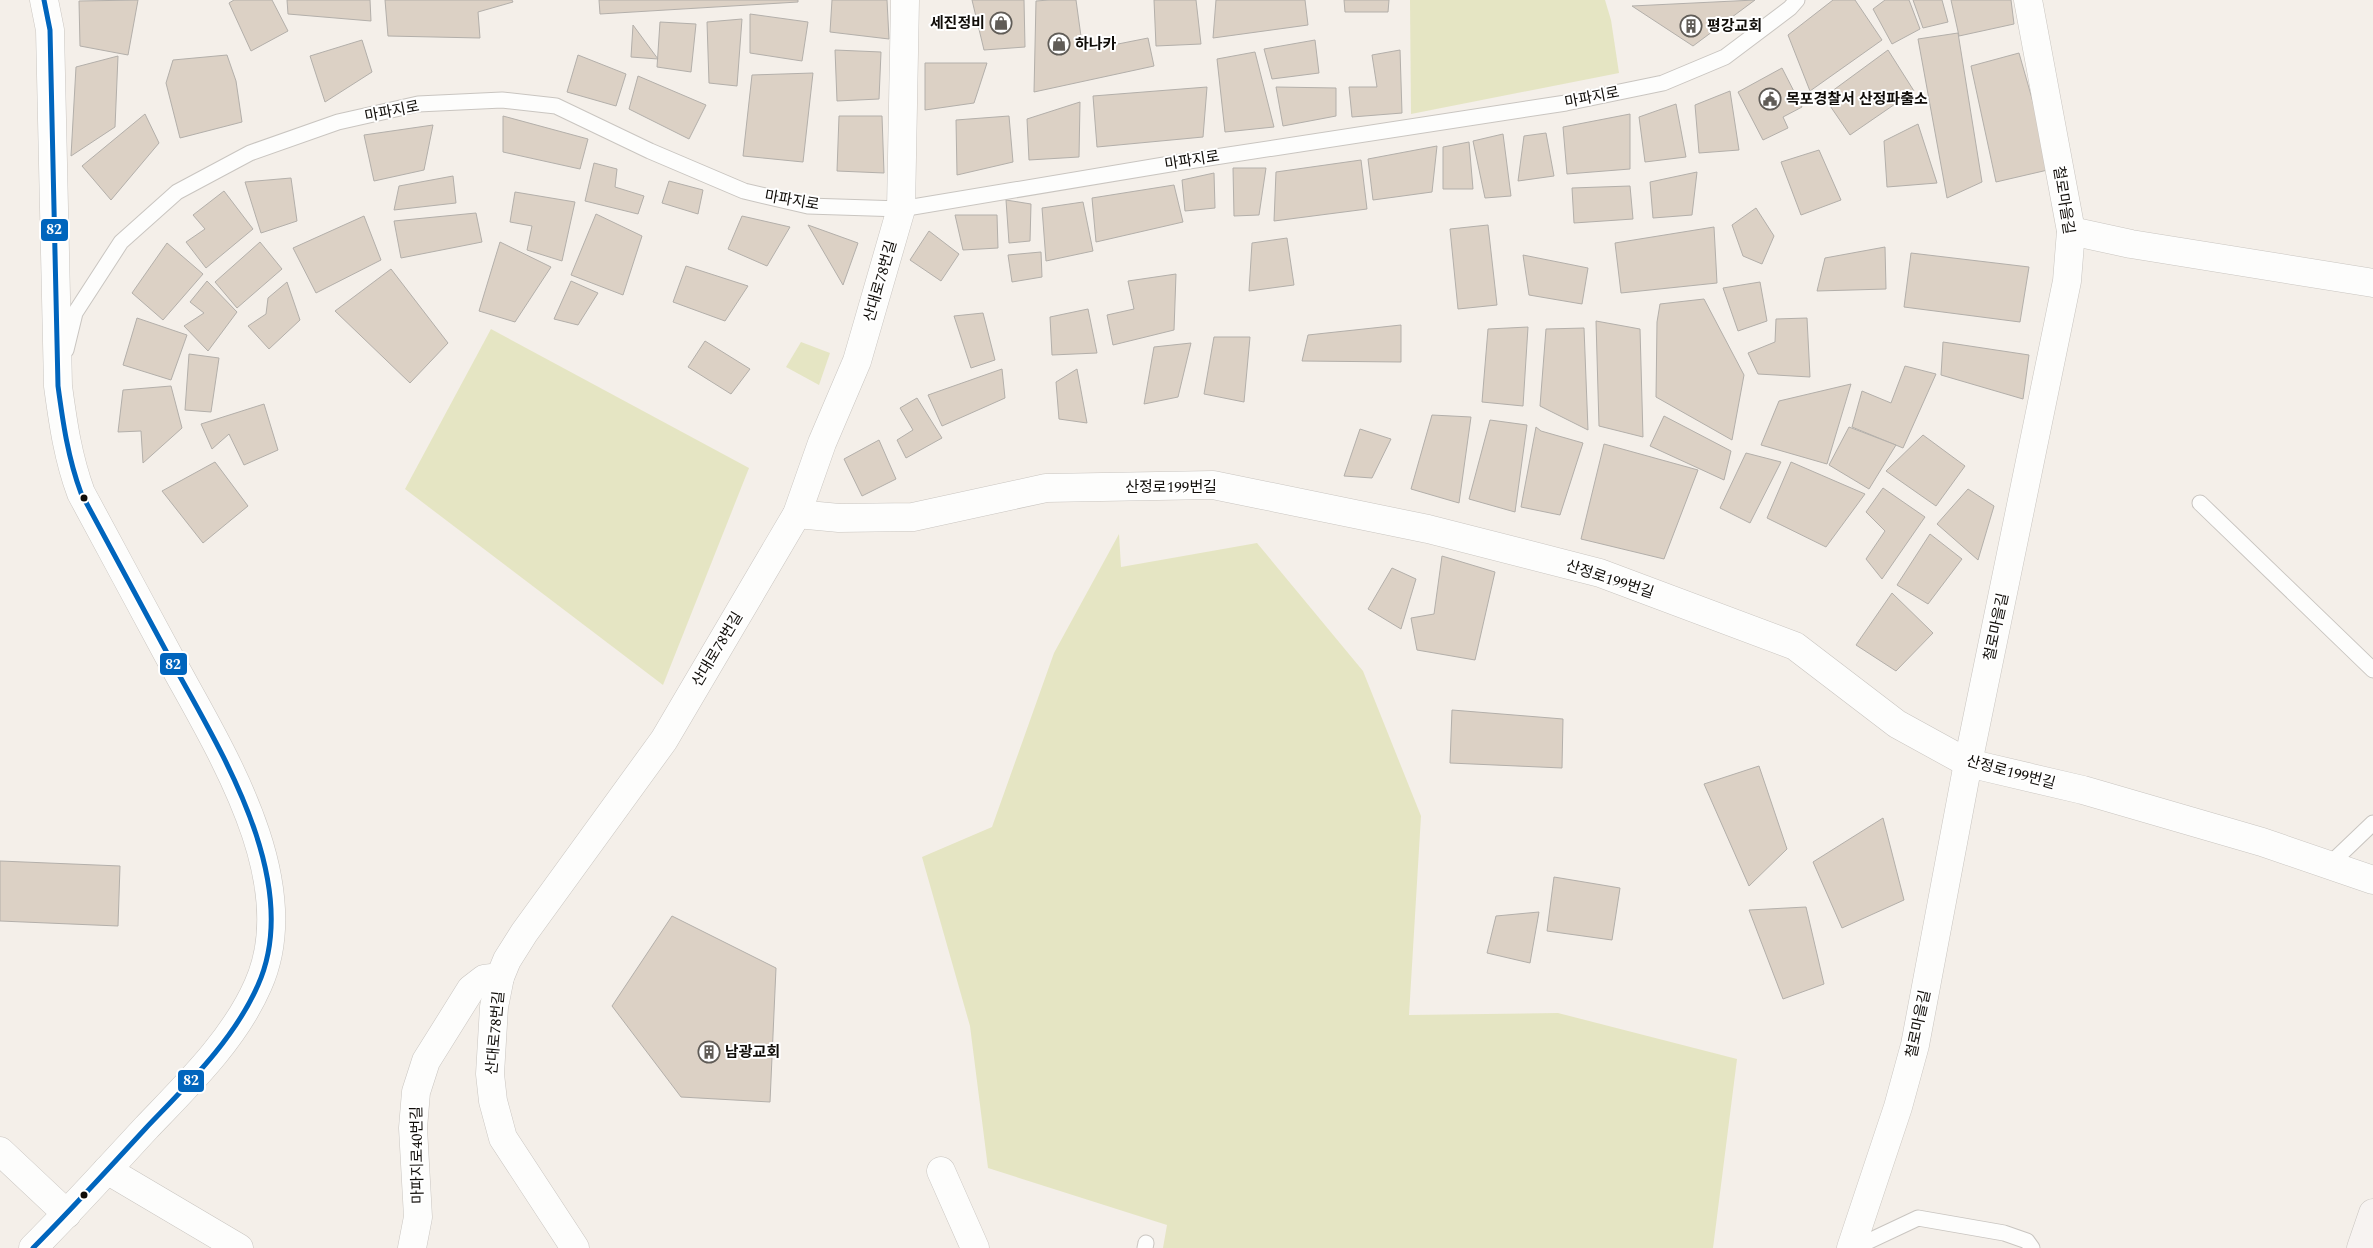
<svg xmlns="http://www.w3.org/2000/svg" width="2373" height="1248" font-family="Spectral,'Noto Sans KR',serif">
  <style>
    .green { fill: #e5e5c3 }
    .building { fill: #dcd1c5; stroke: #b3afaa }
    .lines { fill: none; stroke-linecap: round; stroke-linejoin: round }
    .lane-casing { stroke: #c9c5c0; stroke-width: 17 }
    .street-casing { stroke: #c9c5c0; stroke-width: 29 }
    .secondary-casing { stroke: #c9c5c0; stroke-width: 29 }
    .lane { stroke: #fdfdfc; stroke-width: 15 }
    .street { stroke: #fdfdfc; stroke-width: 28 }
    .secondary { stroke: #f7f3f1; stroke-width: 28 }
    .bus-1-casing { stroke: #fff; stroke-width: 9 }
    .bus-1 { stroke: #0065bd; stroke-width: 5 }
    .bus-dot { fill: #100d09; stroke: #fff; stroke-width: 2 }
    .labels { text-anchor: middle; stroke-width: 4; stroke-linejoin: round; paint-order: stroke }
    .poi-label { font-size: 15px; font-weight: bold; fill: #100d09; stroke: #fff; text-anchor: start }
    .street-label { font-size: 15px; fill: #100d09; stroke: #fff }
    .line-badge { stroke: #fff; stroke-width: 2 }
    .badge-label { font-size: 14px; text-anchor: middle; font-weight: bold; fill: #fff }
  </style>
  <rect width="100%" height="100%" fill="#f4efe9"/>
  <g class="green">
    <path d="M 1410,0 L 1605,0 L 1611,20 L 1619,73 L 1411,114 Z"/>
    <path d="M 491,329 L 749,468 L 663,685 L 405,489 Z"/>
    <path d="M 801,342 L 830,353 L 819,385 L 786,367 Z"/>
    <path d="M 1119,534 L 1121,567 L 1257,543 L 1363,671 L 1421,816 L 1409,1015 L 1558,1013 L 1737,1059 L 1713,1248 L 1163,1248 L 1167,1225 L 988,1168 L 970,1026 L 922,857 L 992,827 L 1054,653 Z"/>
  </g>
  <g class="building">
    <path d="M 138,0 L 128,55 L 80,46 L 79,1 Z"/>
    <path d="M 234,0 L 272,0 L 288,31 L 251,51 L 229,3 Z"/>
    <path d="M 287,0 L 370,0 L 371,21 L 288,14 Z"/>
    <path d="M 385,0 L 512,0 L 513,2 L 478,12 L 480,38 L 388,36 Z"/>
    <path d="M 599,0 L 798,0 L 798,2 L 600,14 Z"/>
    <path d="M 832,0 L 887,0 L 889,39 L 830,32 Z"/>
    <path d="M 972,0 L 1024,0 L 1025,47 L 984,50 Z"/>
    <path d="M 1049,0 L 1076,0 L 1083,51 L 1148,38 L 1154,66 L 1034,92 L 1036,1 Z"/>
    <path d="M 1154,0 L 1196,0 L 1201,44 L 1156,46 Z"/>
    <path d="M 1216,0 L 1305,0 L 1308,25 L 1213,38 Z"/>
    <path d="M 1344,0 L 1389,0 L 1388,12 L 1345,12 Z"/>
    <path d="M 1755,0 L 1693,46 L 1632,6 Z"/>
    <path d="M 1833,0 L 1855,0 L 1882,40 L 1810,91 L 1788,35 Z"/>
    <path d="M 1885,0 L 1909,0 L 1920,29 L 1892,44 L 1873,9 Z"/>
    <path d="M 1913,0 L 1942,0 L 1948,22 L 1923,28 Z"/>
    <path d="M 1951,0 L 2011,0 L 2014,24 L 1959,36 Z"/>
    <path d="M 750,14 L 808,22 L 802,61 L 750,53 Z"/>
    <path d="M 742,19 L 737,86 L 709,83 L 707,22 Z"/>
    <path d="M 660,22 L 696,24 L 691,72 L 657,67 Z"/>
    <path d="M 633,25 L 658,59 L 631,57 Z"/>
    <path d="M 1958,33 L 1982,182 L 1947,198 L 1918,39 Z"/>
    <path d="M 362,40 L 372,72 L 325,102 L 310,56 Z"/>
    <path d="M 1315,40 L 1319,73 L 1272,79 L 1264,49 Z"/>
    <path d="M 835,50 L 881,52 L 879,99 L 837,101 Z"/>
    <path d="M 1400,50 L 1402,113 L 1352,117 L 1349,87 L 1377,87 L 1372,55 Z"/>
    <path d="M 1888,50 L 1914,91 L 1850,135 L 1824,97 Z"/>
    <path d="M 1255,52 L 1274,127 L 1225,132 L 1217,59 Z"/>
    <path d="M 2019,53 L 2052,169 L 1996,182 L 1971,66 Z"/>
    <path d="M 227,55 L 236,81 L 242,122 L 180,138 L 166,83 L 173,60 Z"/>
    <path d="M 578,55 L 626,74 L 616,106 L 567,92 Z"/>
    <path d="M 118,56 L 115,127 L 71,156 L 76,67 Z"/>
    <path d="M 925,63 L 987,63 L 974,103 L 925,110 Z"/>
    <path d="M 1782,68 L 1802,107 L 1783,117 L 1788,128 L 1763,140 L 1738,92 Z"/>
    <path d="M 813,73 L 803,162 L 743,156 L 752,75 Z"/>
    <path d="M 638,76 L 706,105 L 689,139 L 629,109 Z"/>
    <path d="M 1207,87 L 1203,137 L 1097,147 L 1093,96 Z"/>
    <path d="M 1276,87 L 1336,88 L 1336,116 L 1283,126 Z"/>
    <path d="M 1730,91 L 1739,150 L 1699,153 L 1695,105 Z"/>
    <path d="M 1080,102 L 1079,157 L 1029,160 L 1027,119 Z"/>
    <path d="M 1676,104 L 1686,157 L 1645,162 L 1639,117 Z"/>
    <path d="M 145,114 L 159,143 L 111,200 L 82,166 Z"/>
    <path d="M 1630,114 L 1630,169 L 1567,174 L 1563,127 Z"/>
    <path d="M 503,116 L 588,139 L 580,169 L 503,152 Z"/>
    <path d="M 839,116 L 882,116 L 884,173 L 837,171 Z"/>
    <path d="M 1009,116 L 1013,162 L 957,175 L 956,120 Z"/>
    <path d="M 1918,124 L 1937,183 L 1887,187 L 1884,141 Z"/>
    <path d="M 433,125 L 424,170 L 374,181 L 364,135 Z"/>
    <path d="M 1546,133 L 1554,176 L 1518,181 L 1524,136 Z"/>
    <path d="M 1503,134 L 1511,196 L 1485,198 L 1473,141 Z"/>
    <path d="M 1469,142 L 1473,189 L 1443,189 L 1443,147 Z"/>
    <path d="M 1437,146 L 1432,192 L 1373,200 L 1368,159 Z"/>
    <path d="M 1819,150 L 1841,200 L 1801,215 L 1781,162 Z"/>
    <path d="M 1361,160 L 1367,209 L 1274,221 L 1276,172 Z"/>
    <path d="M 594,163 L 617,169 L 615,187 L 644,196 L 638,214 L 585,201 Z"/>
    <path d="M 1233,168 L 1266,168 L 1259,215 L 1234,216 Z"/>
    <path d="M 1697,172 L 1692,215 L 1653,218 L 1650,182 Z"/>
    <path d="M 1214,173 L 1215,208 L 1185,211 L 1182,180 Z"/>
    <path d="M 453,176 L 456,203 L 394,210 L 399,186 Z"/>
    <path d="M 291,178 L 297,221 L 261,233 L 245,182 Z"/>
    <path d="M 669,181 L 703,190 L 698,214 L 662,203 Z"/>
    <path d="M 1174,185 L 1183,222 L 1096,242 L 1092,198 Z"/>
    <path d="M 1630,186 L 1633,219 L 1574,223 L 1572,188 Z"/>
    <path d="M 224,191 L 253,229 L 206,268 L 186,242 L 205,229 L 193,215 Z"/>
    <path d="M 515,192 L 575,202 L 562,261 L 527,250 L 532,226 L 510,222 Z"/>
    <path d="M 1006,200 L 1031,204 L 1030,241 L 1009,243 Z"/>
    <path d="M 1083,202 L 1093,251 L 1046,261 L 1042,208 Z"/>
    <path d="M 1756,208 L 1774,236 L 1762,264 L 1743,256 L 1732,225 Z"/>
    <path d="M 476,213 L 482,242 L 401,258 L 394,221 Z"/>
    <path d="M 596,214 L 642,236 L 623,295 L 571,275 Z"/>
    <path d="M 955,215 L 997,215 L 998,248 L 963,250 Z"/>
    <path d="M 364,216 L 381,260 L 316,293 L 293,248 Z"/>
    <path d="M 742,216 L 790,227 L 767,266 L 728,249 Z"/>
    <path d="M 808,225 L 858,243 L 843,285 Z"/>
    <path d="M 1488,225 L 1497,305 L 1458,309 L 1450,229 Z"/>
    <path d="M 1714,227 L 1717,283 L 1621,293 L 1615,243 Z"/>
    <path d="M 929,231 L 959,254 L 941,281 L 910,260 Z"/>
    <path d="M 1287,238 L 1294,285 L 1249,291 L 1252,243 Z"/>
    <path d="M 260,242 L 282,269 L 237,308 L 215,282 Z"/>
    <path d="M 500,242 L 551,267 L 515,322 L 479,311 Z"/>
    <path d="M 167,243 L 203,274 L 163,320 L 132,293 Z"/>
    <path d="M 1885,247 L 1886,289 L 1817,291 L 1825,258 Z"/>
    <path d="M 1041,252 L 1042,277 L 1012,282 L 1008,255 Z"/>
    <path d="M 1911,253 L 2029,267 L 2020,322 L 1904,307 Z"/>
    <path d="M 1523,255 L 1588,268 L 1582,304 L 1529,295 Z"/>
    <path d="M 686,266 L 748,286 L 725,321 L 673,302 Z"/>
    <path d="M 391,269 L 448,343 L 410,383 L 335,311 Z"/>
    <path d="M 1176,274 L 1174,330 L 1113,345 L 1107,315 L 1134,309 L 1128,281 Z"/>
    <path d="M 207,281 L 237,312 L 208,351 L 184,326 L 204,313 L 190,302 Z"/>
    <path d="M 571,281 L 598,293 L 578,325 L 554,319 Z"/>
    <path d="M 287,282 L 300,320 L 269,349 L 248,326 L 266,314 L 268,298 Z"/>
    <path d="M 1760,282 L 1767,321 L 1738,331 L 1723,288 Z"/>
    <path d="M 1704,299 L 1744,375 L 1732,440 L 1656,397 L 1657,322 L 1660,304 Z"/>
    <path d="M 1088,309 L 1097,353 L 1052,355 L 1050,317 Z"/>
    <path d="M 983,313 L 995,360 L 971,368 L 954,316 Z"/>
    <path d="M 137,318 L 187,335 L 171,380 L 123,365 Z"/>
    <path d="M 1807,318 L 1810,377 L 1758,374 L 1748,353 L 1775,342 L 1776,319 Z"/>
    <path d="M 1596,321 L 1640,329 L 1643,437 L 1599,426 Z"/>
    <path d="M 1401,325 L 1401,362 L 1302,361 L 1308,335 Z"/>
    <path d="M 1528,327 L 1523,406 L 1482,402 L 1488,329 Z"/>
    <path d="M 1584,328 L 1588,430 L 1540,406 L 1546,329 Z"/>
    <path d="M 1214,337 L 1250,337 L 1244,402 L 1204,394 Z"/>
    <path d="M 705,341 L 750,369 L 731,394 L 688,367 Z"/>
    <path d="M 1943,342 L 2029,355 L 2023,399 L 1941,375 Z"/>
    <path d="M 1191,343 L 1178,397 L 1144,404 L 1154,347 Z"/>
    <path d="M 189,354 L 219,358 L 211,412 L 185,410 Z"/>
    <path d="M 1905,366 L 1936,374 L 1903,448 L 1852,427 L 1862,391 L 1891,403 Z"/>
    <path d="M 1002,369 L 1005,398 L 942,426 L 928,395 Z"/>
    <path d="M 1077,369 L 1087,423 L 1059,419 L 1056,382 Z"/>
    <path d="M 1851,384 L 1827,464 L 1761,445 L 1779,401 Z"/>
    <path d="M 171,386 L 182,428 L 143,463 L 141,431 L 118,432 L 123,390 Z"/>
    <path d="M 917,398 L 942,438 L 906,458 L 897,440 L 913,430 L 900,408 Z"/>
    <path d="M 264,404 L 278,450 L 244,465 L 229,434 L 212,449 L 201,424 Z"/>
    <path d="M 1432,415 L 1471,417 L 1459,503 L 1411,489 Z"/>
    <path d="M 1664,416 L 1731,451 L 1724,480 L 1650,446 Z"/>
    <path d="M 1490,420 L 1527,425 L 1515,512 L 1469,499 Z"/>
    <path d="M 1536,427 L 1541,431 L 1583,443 L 1560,515 L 1521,507 Z"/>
    <path d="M 1849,427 L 1896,445 L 1869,489 L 1829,465 Z"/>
    <path d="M 1360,429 L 1391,439 L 1372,478 L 1344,476 Z"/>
    <path d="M 1923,435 L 1965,466 L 1936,506 L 1886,471 Z"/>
    <path d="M 879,440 L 896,479 L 862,496 L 844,459 Z"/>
    <path d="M 1604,444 L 1698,470 L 1664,559 L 1581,539 Z"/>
    <path d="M 1746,453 L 1781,462 L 1750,523 L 1720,508 Z"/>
    <path d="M 215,462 L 248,506 L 203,543 L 162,491 Z"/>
    <path d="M 1791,462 L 1865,494 L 1826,547 L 1767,518 Z"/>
    <path d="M 1883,488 L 1925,517 L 1882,579 L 1866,559 L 1885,531 L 1866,512 Z"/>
    <path d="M 1968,489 L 1994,506 L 1978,560 L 1937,524 Z"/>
    <path d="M 1930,534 L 1962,559 L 1928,604 L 1897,585 Z"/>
    <path d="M 1442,556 L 1495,572 L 1475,660 L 1417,650 L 1411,618 L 1434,614 Z"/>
    <path d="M 1392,568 L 1416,579 L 1401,629 L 1368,609 Z"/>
    <path d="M 1892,593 L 1933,633 L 1896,671 L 1856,645 Z"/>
    <path d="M 1452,710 L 1563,719 L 1562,768 L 1450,763 Z"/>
    <path d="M 1759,766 L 1787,849 L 1749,886 L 1704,784 Z"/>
    <path d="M 1883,818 L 1904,900 L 1842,928 L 1813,862 Z"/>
    <path d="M 0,861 L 120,866 L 118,926 L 0,921 Z"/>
    <path d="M 1554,877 L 1620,888 L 1612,940 L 1547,931 Z"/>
    <path d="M 1806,907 L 1824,984 L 1783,999 L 1749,910 Z"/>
    <path d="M 1539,912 L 1530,963 L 1487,953 L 1496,916 Z"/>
    <path d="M 672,916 L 776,968 L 770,1102 L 681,1097 L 612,1006 Z"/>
  </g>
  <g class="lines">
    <g class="lane-casing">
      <g id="lane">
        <path d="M 66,350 L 75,313 L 121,242 L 177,192 L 250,153 L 338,122 L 418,104 L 502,100 L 556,106 L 650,151 L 744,191 L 808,206 L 901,209 L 1176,163 L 1566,103 L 1663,83 L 1725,57 L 1790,8 L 1797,0"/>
        <path d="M 2200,503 L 2373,670"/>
        <path d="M 2329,865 L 2373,823"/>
        <path d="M 1853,1243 L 1867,1242 L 1918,1218 L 2004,1233 L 2027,1241 L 2032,1248"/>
        <path d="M 1145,1248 L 1146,1243"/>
      </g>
    </g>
    <g class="street-casing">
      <g id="street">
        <path d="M 2071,231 L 2131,244 L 2373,283"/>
        <path d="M 797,514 L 839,518 L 913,517 L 1046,488 L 1213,485 L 1428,529 L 1600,573 L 1795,646 L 1897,724 L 1968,763 L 2083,790 L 2262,842 L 2373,880"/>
        <path d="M 0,1151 L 67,1214"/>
        <path d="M 107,1170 L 239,1248"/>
        <path d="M 941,1171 L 975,1248"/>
        <path d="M 33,1248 C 72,1209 109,1168 146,1128 C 187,1085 234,1040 258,985 C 304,882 220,750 172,662 C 142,606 111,549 81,493 C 68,458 63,423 58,386 L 50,30 L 44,0"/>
        <path d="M 412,1248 L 418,1217 L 413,1128 L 416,1092 L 426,1061 L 471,989 L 484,979 L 500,977"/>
        <path d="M 575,1248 L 503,1138 L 493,1101 L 490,1074 L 494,1007 L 500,977 L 507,960 L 524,933 L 664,740 L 797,514 L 822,443 L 857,361 L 901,209 L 905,0"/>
        <path d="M 1851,1248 L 1898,1107 L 1915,1045 L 1968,763 L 2067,281 L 2071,231 L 2028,0"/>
      </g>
    </g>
    <g class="secondary-casing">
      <path id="secondary" d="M 2361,1248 L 2373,1213"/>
    </g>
    <use href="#lane" class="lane"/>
    <use href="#street" class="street"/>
    <use href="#secondary" class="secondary"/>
    <g class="bus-1-casing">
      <path id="bus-1" d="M 33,1248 C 72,1209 109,1168 146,1128 C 187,1085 234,1040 258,985 C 304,882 220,750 172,662 C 142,606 111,549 81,493 C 68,458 63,423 58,386 L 50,30 L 44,0"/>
    </g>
    <use href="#bus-1" class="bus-1"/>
  </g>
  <defs>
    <g id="shop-ring" transform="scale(1.125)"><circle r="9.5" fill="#fff" stroke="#605c57" stroke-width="1.5"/><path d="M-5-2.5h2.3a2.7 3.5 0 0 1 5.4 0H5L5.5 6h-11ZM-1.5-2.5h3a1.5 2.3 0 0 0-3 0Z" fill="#605c57"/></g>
    <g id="building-ring" transform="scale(1.125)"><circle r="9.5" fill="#fff" stroke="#605c57" stroke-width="1.5"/><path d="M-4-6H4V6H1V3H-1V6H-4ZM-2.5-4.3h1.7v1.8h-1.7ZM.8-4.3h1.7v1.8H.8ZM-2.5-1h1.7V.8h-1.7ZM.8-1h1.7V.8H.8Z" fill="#605c57"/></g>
    <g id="civic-ring" transform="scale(1.125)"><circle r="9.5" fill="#fff" stroke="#605c57" stroke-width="1.5"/><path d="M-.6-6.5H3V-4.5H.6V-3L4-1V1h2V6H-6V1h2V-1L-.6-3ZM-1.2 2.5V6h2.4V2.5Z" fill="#605c57"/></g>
  </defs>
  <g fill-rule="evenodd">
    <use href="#shop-ring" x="1001" y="23"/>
    <use href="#building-ring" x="1691" y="26"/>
    <use href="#shop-ring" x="1059" y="44"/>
    <use href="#civic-ring" x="1770" y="99"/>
    <use href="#building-ring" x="709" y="1052"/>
  </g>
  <g class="bus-dot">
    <circle cx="84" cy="498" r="4.5"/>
    <circle cx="84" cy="1195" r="4.5"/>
  </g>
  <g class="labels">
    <g class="poi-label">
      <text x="985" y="28" text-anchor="end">세진정비</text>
      <text x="1707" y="31">평강교회</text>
      <text x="1075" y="49">하나카</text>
      <text x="1786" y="104">목포경찰서 산정파출소</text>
      <text x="725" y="1057">남광교회</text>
    </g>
    <g class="street-label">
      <text transform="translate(1592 97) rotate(-11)" y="5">마파지로</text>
      <text transform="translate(392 111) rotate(-11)" y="5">마파지로</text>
      <text transform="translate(1192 160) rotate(-9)" y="5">마파지로</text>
      <text transform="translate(792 200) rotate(10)" y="5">마파지로</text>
      <text transform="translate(2064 200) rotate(81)" y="5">철로마을길</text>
      <text transform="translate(880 281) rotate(-74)" y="5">산대로78번길</text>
      <text x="1171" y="492">산정로199번길</text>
      <text transform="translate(1610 579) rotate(18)" y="5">산정로199번길</text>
      <text transform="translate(1996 627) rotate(-78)" y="5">철로마을길</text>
      <text transform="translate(717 649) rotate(-59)" y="5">산대로78번길</text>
      <text transform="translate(2011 772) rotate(15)" y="5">산정로199번길</text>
      <text transform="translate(1918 1024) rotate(-78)" y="5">철로마을길</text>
      <text transform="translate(495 1033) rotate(-85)" y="5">산대로78번길</text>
      <text transform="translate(417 1155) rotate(-91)" y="5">마파지로40번길</text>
    </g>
  </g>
  <g class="line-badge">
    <rect x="40" y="218" width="29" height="24" rx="5" fill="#0065bd"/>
    <rect x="159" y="652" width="29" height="24" rx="5" fill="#0065bd"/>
    <rect x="177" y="1069" width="28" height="24" rx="5" fill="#0065bd"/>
  </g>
  <g class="badge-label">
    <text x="54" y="234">82</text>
    <text x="173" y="669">82</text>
    <text x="191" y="1085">82</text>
  </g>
</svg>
